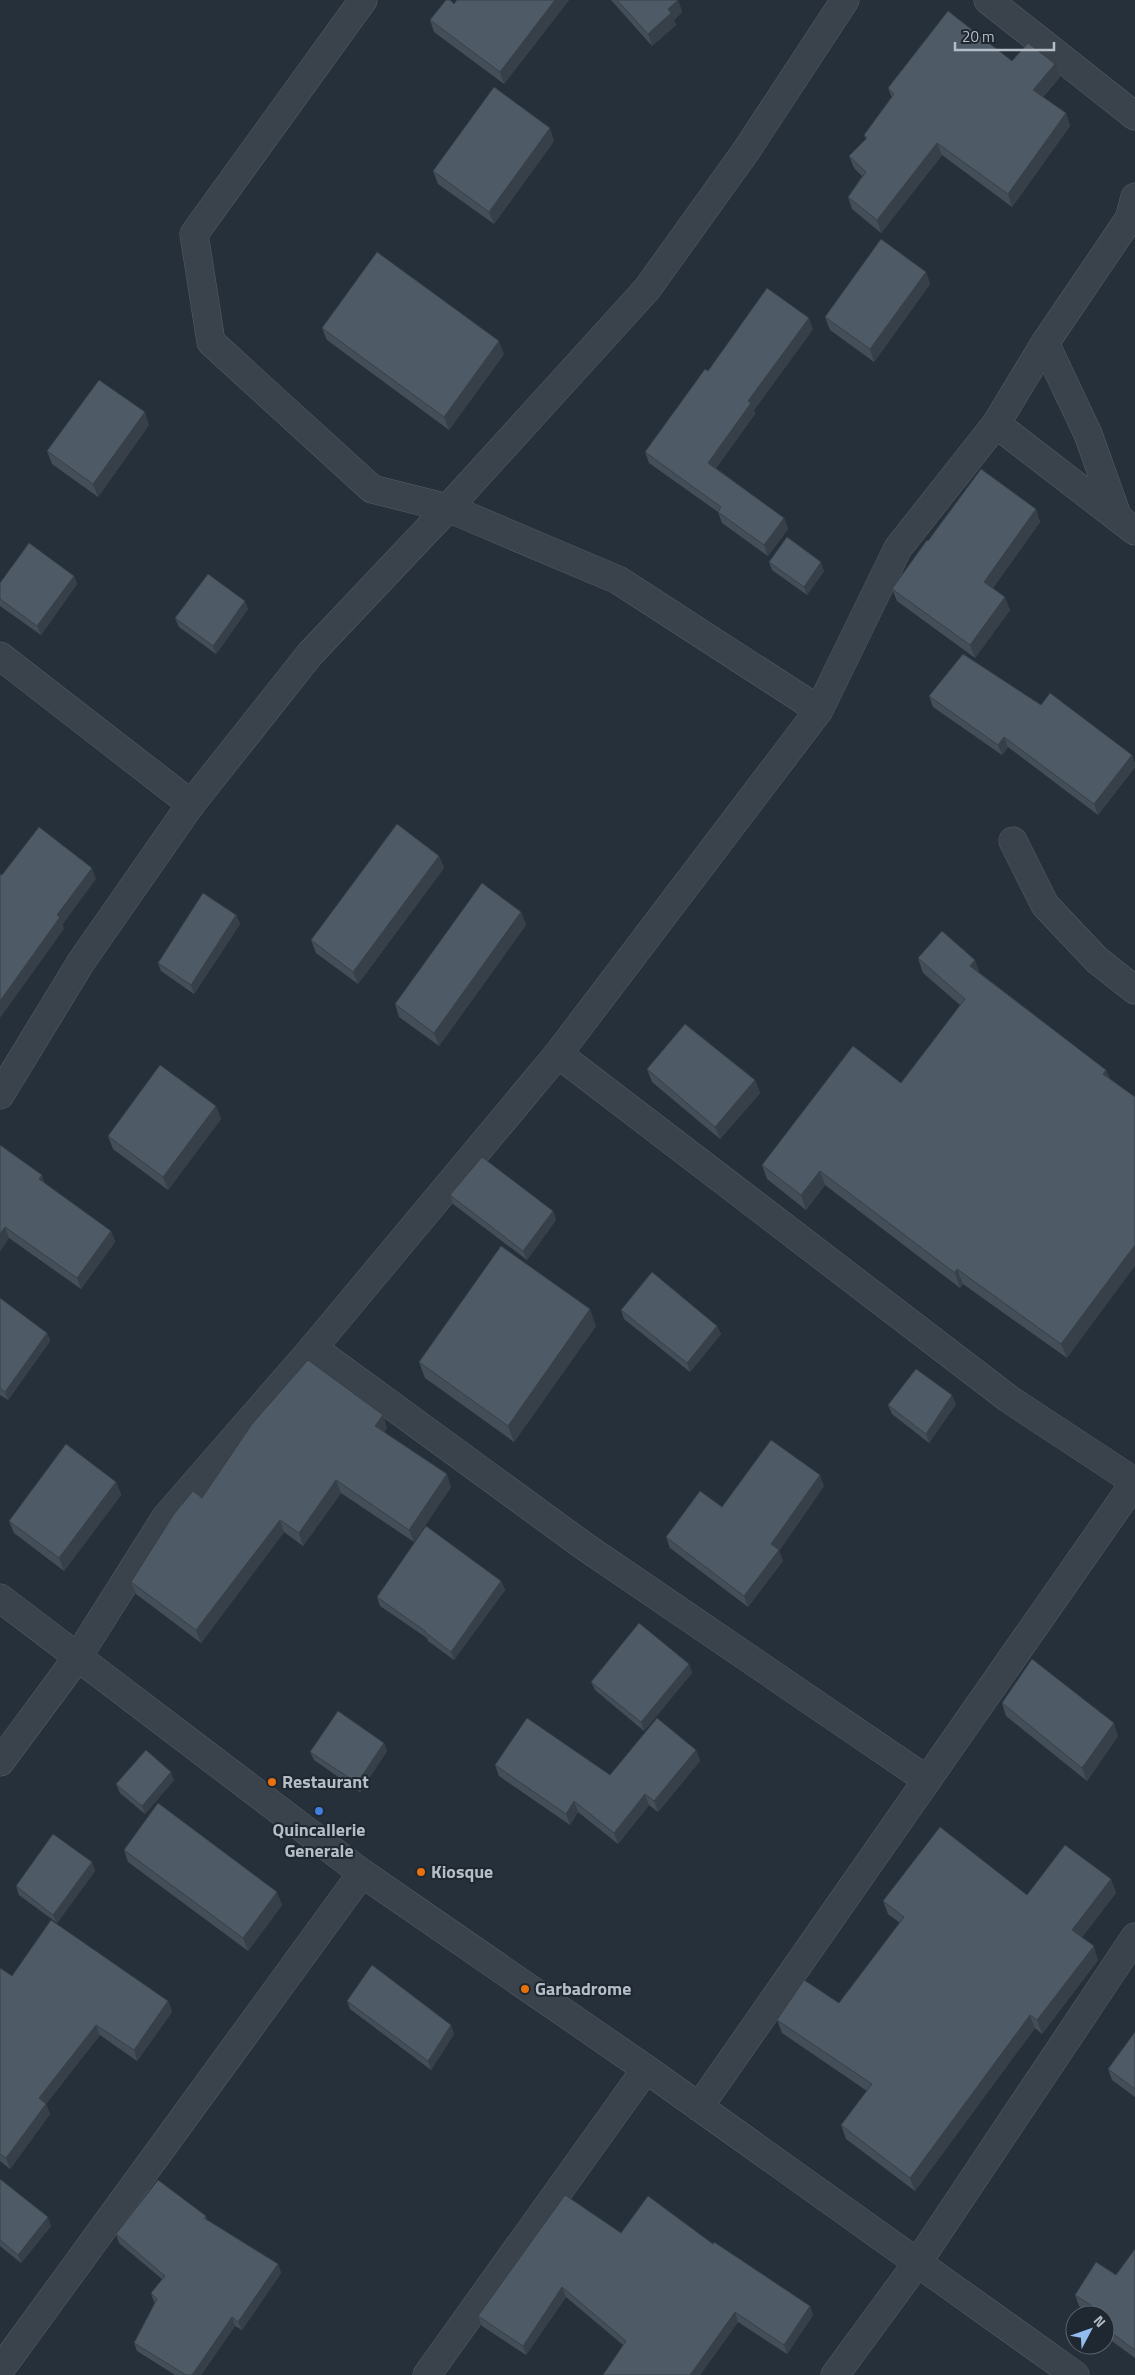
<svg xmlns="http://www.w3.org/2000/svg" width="1135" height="2375" font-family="'Titillium Web',sans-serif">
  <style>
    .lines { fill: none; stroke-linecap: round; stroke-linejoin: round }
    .minor-casing { stroke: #555d66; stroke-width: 29 }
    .minor { stroke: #3a424b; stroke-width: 28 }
    .wall { fill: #434e59 }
    .shaded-wall { fill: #374048 }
    .building { fill: #4e5b67; stroke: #374048 }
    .food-dot { fill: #e8710a; stroke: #1f2730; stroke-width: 2 }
    .shop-dot { fill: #3f7fe0; stroke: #1f2730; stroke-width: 2 }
    .labels { text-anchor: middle; stroke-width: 4; stroke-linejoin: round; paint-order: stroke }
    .poi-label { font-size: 18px; font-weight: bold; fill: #b5bdc7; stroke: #1f2730; text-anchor: start }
  </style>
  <rect width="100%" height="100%" fill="#26303b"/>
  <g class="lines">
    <g class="minor-casing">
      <g id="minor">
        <path d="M 363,0 L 194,234 L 211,342 L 372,489 L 448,508 L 618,580 L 819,710"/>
        <path d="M 988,0 L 1135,116"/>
        <path d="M 1135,197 L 1129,219 L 1045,343 L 996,424 L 1135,531"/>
        <path d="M 1045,343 L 1088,434 L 1118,518"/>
        <path d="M 0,656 L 191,804"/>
        <path d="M 1013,841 L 1045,905 L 1097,960 L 1135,990"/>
        <path d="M 558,1054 L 1009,1399 L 1135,1482"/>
        <path d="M 0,1095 L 81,962 L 191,804 L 310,654 L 448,508 L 647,289 L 746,151 L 845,0"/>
        <path d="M 313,1348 L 584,1546 L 927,1780"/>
        <path d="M 0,1598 L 362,1873 L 646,2069 L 1075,2375"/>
        <path d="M 0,1762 L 77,1658 L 166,1517 L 313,1348 L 558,1054 L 819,710 L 898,548 L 996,424"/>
        <path d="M 699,2107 L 1135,1482"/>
        <path d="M 0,2370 L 362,1873"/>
        <path d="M 427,2375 L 646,2069"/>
        <path d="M 835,2375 L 918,2262 L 1135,1937"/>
      </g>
    </g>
    <use href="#minor" class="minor"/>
  </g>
  <g class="wall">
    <path d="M 457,0 L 569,0 L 504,84 L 434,32 L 430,20 L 454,4 Z"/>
    <path d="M 611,0 L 678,0 L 682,12 L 674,20 L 676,25 L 652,46 Z"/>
    <path d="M 1012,61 L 1060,77 L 1043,97 L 1066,113 L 1070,126 L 1012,207 L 942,155 L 881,233 L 852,209 L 848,197 L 862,176 L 854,168 L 849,156 L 866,140 L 864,135 L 892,98 L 888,88 Z"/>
    <path d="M 554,141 L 494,224 L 438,184 L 433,171 Z"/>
    <path d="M 926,272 L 930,284 L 874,362 L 830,330 L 825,317 Z"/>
    <path d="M 322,328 L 504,354 L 449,430 L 327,340 Z"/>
    <path d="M 813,329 L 754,410 L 755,414 L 716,468 L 784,518 L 788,529 L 768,556 L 722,523 L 718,512 L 649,463 L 645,452 L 708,371 Z"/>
    <path d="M 149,425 L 98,497 L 52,464 L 47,451 Z"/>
    <path d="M 1036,509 L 1040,522 L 993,588 L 1010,610 L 975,658 L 897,601 L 892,589 L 928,541 Z"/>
    <path d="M 769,562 L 824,571 L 807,595 L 772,570 Z"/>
    <path d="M 74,576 L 77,584 L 41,635 L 0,606 L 0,583 Z"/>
    <path d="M 248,609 L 216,654 L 179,627 L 175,618 Z"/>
    <path d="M 929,696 L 1041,705 L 1132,755 L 1135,764 L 1135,767 L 1098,815 L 1008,747 L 1002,755 L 933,707 Z"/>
    <path d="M 439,856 L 444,868 L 358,984 L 316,953 L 311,940 Z"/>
    <path d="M 521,912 L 526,925 L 439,1046 L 399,1017 L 395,1004 Z"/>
    <path d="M 236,915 L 240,924 L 194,994 L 161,971 L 158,963 Z"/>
    <path d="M 918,958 L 980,973 L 1106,1070 L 1110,1079 L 1067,1358 L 963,1284 L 960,1288 L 825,1185 L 806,1210 L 767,1179 L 762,1165 L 901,1083 L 960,1005 L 923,973 Z"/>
    <path d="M 647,1069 L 755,1080 L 760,1093 L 720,1139 L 652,1082 Z"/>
    <path d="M 216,1106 L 221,1119 L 168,1190 L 113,1149 L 108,1136 Z"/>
    <path d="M 0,1145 L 45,1184 L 111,1231 L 115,1242 L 81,1289 L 9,1238 L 0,1251 Z"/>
    <path d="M 450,1195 L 553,1211 L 556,1220 L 527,1260 L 453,1204 Z"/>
    <path d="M 0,1298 L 47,1333 L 50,1341 L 8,1400 L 0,1395 Z"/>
    <path d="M 621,1310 L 717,1326 L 721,1334 L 690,1372 L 624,1319 Z"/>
    <path d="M 596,1326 L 514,1442 L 425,1378 L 419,1362 Z"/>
    <path d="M 956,1404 L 929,1443 L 892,1414 L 888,1405 Z"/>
    <path d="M 383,1415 L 387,1428 L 384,1432 L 451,1487 L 414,1542 L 341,1493 L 303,1546 L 284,1532 L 201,1643 L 136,1594 L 131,1582 L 202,1498 Z"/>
    <path d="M 116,1482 L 121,1495 L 64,1571 L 14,1533 L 9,1521 Z"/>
    <path d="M 824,1486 L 779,1551 L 783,1561 L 748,1607 L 670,1548 L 666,1537 L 722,1507 Z"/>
    <path d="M 501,1581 L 505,1590 L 454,1660 L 428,1641 L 427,1638 L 380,1606 L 377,1597 Z"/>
    <path d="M 689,1664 L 692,1673 L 644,1731 L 595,1690 L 591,1682 Z"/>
    <path d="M 1002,1703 L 1118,1736 L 1087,1781 L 1006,1716 Z"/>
    <path d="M 384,1743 L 387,1751 L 360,1792 L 314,1760 L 310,1752 Z"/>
    <path d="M 696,1750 L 700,1761 L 658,1812 L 649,1805 L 618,1844 L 578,1812 L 570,1825 L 499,1776 L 495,1765 L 610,1775 Z"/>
    <path d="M 174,1780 L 145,1814 L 120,1793 L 116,1784 Z"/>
    <path d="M 124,1850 L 282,1905 L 248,1951 L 128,1862 Z"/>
    <path d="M 92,1862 L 95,1871 L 57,1923 L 19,1895 L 16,1886 Z"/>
    <path d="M 1111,1879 L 1116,1893 L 1082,1937 L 1098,1960 L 1042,2034 L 1035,2028 L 915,2191 L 846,2139 L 841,2125 L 867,2091 L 782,2033 L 777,2020 L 839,2003 L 900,1923 L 888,1914 L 883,1901 L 1027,1895 Z"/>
    <path d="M 0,1968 L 12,1976 L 168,2001 L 172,2012 L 137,2061 L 100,2035 L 46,2104 L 50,2114 L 10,2169 L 0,2161 Z"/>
    <path d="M 347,2001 L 454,2034 L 431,2070 L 350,2009 Z"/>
    <path d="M 1135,2032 L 1135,2097 L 1112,2080 L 1108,2069 Z"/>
    <path d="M 0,2179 L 51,2226 L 21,2263 L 0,2246 Z"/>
    <path d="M 206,2216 L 207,2220 L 278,2264 L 281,2273 L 242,2330 L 235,2326 L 201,2375 L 175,2375 L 137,2351 L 134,2343 L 155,2303 L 154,2302 L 151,2293 L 162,2279 L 119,2243 L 116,2234 Z"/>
    <path d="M 621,2233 L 713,2244 L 810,2306 L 813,2315 L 787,2354 L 738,2322 L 700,2375 L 603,2375 L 623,2345 L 566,2297 L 526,2355 L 482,2326 L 478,2316 Z"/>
    <path d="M 1135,2249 L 1135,2358 L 1105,2336 L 1105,2315 L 1094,2315 L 1079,2306 L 1075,2295 L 1116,2275 Z"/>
  </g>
  <g class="shaded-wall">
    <path d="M 555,0 L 569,0 L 504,84 L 500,72 Z"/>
    <path d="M 678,0 L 682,12 L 674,20 L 676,25 L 652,46 L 648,34 L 668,9 Z"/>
    <path d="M 1055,64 L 1060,77 L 1038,102 L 1033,90 Z"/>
    <path d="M 1066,113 L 1070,126 L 1012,207 L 1008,194 Z"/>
    <path d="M 550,128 L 554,141 L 494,224 L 489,212 Z"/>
    <path d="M 937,143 L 942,155 L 881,233 L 877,220 Z"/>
    <path d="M 926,272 L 930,284 L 874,362 L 870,349 Z"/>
    <path d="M 809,318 L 813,329 L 754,410 L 755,414 L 712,474 L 708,463 L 748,401 Z"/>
    <path d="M 499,341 L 504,354 L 449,430 L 444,417 Z"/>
    <path d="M 145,412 L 149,425 L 98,497 L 93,484 Z"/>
    <path d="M 1036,509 L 1040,522 L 989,594 L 984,582 Z"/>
    <path d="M 784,518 L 788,529 L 768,556 L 764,545 Z"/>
    <path d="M 821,562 L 824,571 L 807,595 L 804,587 Z"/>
    <path d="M 74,576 L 77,584 L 41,635 L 37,626 Z"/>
    <path d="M 1005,597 L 1010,610 L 975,658 L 970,645 Z"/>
    <path d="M 245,601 L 248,609 L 216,654 L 213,646 Z"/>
    <path d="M 1004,737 L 1008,747 L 1002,755 L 998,745 Z"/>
    <path d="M 1132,755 L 1135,764 L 1135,767 L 1098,815 L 1094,804 Z"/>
    <path d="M 439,856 L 444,868 L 358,984 L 353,972 Z"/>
    <path d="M 92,868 L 96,879 L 63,924 L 64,929 L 0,1018 L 0,1001 L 57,915 Z"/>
    <path d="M 521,912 L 526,925 L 439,1046 L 434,1033 Z"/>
    <path d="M 236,915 L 240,924 L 194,994 L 191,985 Z"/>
    <path d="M 975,960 L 980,974 L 970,966 Z"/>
    <path d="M 1106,1070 L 1112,1084 L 1103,1074 Z"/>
    <path d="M 755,1080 L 760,1093 L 720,1139 L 715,1127 Z"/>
    <path d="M 216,1106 L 221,1119 L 168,1190 L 163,1177 Z"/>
    <path d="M 820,1171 L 825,1185 L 806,1210 L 801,1195 Z"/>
    <path d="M 42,1175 L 46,1187 L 39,1179 Z"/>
    <path d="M 553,1211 L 556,1220 L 527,1260 L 523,1251 Z"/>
    <path d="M 5,1227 L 9,1238 L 0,1251 L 0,1234 Z"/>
    <path d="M 111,1231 L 115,1242 L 81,1289 L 77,1278 Z"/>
    <path d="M 1135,1245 L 1135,1266 L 1067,1358 L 1061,1344 Z"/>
    <path d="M 957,1269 L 963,1284 L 960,1288 L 955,1273 Z"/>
    <path d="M 590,1309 L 596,1326 L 514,1442 L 508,1426 Z"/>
    <path d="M 717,1326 L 721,1334 L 690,1372 L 687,1363 Z"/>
    <path d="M 47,1333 L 50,1341 L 8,1400 L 5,1392 Z"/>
    <path d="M 952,1395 L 956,1404 L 929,1443 L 926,1434 Z"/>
    <path d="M 383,1415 L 387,1428 L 380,1438 L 375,1426 Z"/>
    <path d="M 447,1474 L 451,1487 L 414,1542 L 409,1530 Z"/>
    <path d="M 820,1475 L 824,1486 L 779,1551 L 783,1561 L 748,1607 L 744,1596 L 771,1544 Z"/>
    <path d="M 336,1480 L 341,1493 L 303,1546 L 299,1533 Z"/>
    <path d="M 116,1482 L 121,1495 L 64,1571 L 59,1558 Z"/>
    <path d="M 280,1520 L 284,1532 L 201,1643 L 196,1630 Z"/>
    <path d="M 501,1581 L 505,1590 L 454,1660 L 451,1652 Z"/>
    <path d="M 689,1664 L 692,1673 L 644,1731 L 641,1722 Z"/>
    <path d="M 1114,1723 L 1118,1736 L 1087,1781 L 1082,1768 Z"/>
    <path d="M 384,1743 L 387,1751 L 360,1792 L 357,1783 Z"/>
    <path d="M 696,1750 L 700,1761 L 658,1812 L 654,1801 Z"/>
    <path d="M 171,1772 L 174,1780 L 145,1814 L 142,1806 Z"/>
    <path d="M 645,1794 L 649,1805 L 618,1844 L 614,1833 Z"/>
    <path d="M 574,1801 L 578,1812 L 570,1825 L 566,1814 Z"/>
    <path d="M 92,1862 L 95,1871 L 57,1923 L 53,1915 Z"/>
    <path d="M 1111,1879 L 1116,1893 L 1077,1943 L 1072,1930 Z"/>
    <path d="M 277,1892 L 282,1905 L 248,1951 L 243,1938 Z"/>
    <path d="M 1094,1946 L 1098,1960 L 1042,2034 L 1037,2020 Z"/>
    <path d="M 168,2001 L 172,2012 L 137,2061 L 134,2050 Z"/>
    <path d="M 1030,2015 L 1035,2028 L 915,2191 L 910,2178 Z"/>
    <path d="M 96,2025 L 100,2035 L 46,2104 L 50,2114 L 10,2169 L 6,2158 L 39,2098 Z"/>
    <path d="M 451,2025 L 454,2034 L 431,2070 L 428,2061 Z"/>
    <path d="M 48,2217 L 51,2226 L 21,2263 L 18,2255 Z"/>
    <path d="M 278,2264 L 281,2273 L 242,2330 L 238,2322 Z"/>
    <path d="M 562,2287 L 566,2297 L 526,2355 L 523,2346 Z"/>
    <path d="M 810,2306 L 813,2315 L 787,2354 L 784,2345 Z"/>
    <path d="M 735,2312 L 738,2322 L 700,2375 L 690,2375 Z"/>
    <path d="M 232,2317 L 235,2326 L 201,2375 L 192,2375 Z"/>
  </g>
  <g class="building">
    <path d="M 446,0 L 450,0 L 454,4 L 457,0 L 555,0 L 500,72 L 430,20 Z"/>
    <path d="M 617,0 L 678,0 L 668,9 L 671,13 L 648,34 Z"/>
    <path d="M 948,11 L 1012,61 L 1028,43 L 1055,64 L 1033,90 L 1066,113 L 1008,194 L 937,143 L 877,220 L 848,197 L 866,172 L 849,156 L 867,138 L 864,135 L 894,94 L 888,88 Z"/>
    <path d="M 494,87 L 550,128 L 489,212 L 433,171 Z"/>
    <path d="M 881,239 L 926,272 L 870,349 L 825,317 Z"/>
    <path d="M 377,252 L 499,341 L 444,417 L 322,328 Z"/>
    <path d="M 767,288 L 809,318 L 748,401 L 751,403 L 708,463 L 784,518 L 764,545 L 718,512 L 721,507 L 645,452 L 705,369 L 708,371 Z"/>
    <path d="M 99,380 L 145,412 L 93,484 L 47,451 Z"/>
    <path d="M 981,469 L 1036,509 L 984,582 L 1005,597 L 970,645 L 892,589 L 927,540 L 928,541 Z"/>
    <path d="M 787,537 L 821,562 L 804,587 L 769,562 Z"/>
    <path d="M 29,543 L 74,576 L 37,626 L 0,599 L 0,583 Z"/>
    <path d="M 208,574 L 245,601 L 213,646 L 175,618 Z"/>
    <path d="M 963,654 L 1041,705 L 1050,693 L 1132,755 L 1094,804 L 1004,737 L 998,745 L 929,696 Z"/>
    <path d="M 397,824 L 439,856 L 353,972 L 311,940 Z"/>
    <path d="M 39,827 L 92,868 L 57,915 L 60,917 L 0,1001 L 0,874 L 2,875 Z"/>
    <path d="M 482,883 L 521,912 L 434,1033 L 395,1004 Z"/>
    <path d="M 203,893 L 236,915 L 191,985 L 158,963 Z"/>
    <path d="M 942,931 L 975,960 L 970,966 L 1106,1070 L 1103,1074 L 1135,1097 L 1135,1245 L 1061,1344 L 957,1269 L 955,1273 L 820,1171 L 801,1195 L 762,1165 L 853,1046 L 901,1083 L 965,999 L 918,958 Z"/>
    <path d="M 685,1024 L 755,1080 L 715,1127 L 647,1069 Z"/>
    <path d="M 160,1065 L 216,1106 L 163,1177 L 108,1136 Z"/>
    <path d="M 0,1145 L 42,1175 L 39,1179 L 111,1231 L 77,1278 L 5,1227 L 0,1234 Z"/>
    <path d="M 482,1157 L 553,1211 L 523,1251 L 450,1195 Z"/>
    <path d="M 501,1246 L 590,1309 L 508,1426 L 419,1362 Z"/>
    <path d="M 652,1272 L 717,1326 L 687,1363 L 621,1310 Z"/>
    <path d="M 0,1298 L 47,1333 L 5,1392 L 0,1388 Z"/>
    <path d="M 308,1360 L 383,1415 L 375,1426 L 447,1474 L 409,1530 L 336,1480 L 299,1533 L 280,1520 L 196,1630 L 131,1582 L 174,1514 L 193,1491 L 202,1498 L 252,1424 Z"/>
    <path d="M 916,1369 L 952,1395 L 926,1434 L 888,1405 Z"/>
    <path d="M 771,1440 L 820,1475 L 771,1544 L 779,1550 L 744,1596 L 666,1537 L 700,1491 L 722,1507 Z"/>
    <path d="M 66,1444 L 116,1482 L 59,1558 L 9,1521 Z"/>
    <path d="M 426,1526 L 501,1581 L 451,1652 L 425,1632 L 425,1631 L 377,1597 Z"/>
    <path d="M 639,1623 L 689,1664 L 641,1722 L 591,1682 Z"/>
    <path d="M 1032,1659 L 1114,1723 L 1082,1768 L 1002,1703 Z"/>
    <path d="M 338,1711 L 384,1743 L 357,1783 L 310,1752 Z"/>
    <path d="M 527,1718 L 610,1775 L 657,1718 L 696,1750 L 654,1801 L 645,1794 L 614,1833 L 574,1801 L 566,1814 L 495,1765 Z"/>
    <path d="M 146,1750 L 171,1772 L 142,1806 L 116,1784 Z"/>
    <path d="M 158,1803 L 277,1892 L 243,1938 L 124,1850 Z"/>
    <path d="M 940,1827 L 1027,1895 L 1065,1845 L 1111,1879 L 1072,1930 L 1094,1946 L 1037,2020 L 1030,2015 L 910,2178 L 841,2125 L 872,2084 L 777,2020 L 804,1980 L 839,2003 L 904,1917 L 883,1901 Z"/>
    <path d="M 53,1834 L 92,1862 L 53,1915 L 16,1886 Z"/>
    <path d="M 51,1920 L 168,2001 L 134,2050 L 96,2025 L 39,2098 L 46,2104 L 6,2158 L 0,2154 L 0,1968 L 12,1976 Z"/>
    <path d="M 372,1965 L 451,2025 L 428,2061 L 347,2001 Z"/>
    <path d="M 1135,2032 L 1135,2089 L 1108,2069 Z"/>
    <path d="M 0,2179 L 48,2217 L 18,2255 L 0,2240 Z"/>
    <path d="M 158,2180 L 206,2216 L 204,2218 L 278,2264 L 238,2322 L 232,2317 L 192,2375 L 186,2375 L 134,2343 L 157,2299 L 151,2293 L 165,2276 L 116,2234 Z"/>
    <path d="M 565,2195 L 621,2233 L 648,2196 L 713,2244 L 714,2242 L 810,2306 L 784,2345 L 735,2312 L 690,2375 L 603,2375 L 626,2341 L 562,2287 L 523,2346 L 478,2316 Z"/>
    <path d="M 1135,2249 L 1135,2350 L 1105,2328 L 1105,2315 L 1098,2315 L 1100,2311 L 1075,2295 L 1096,2262 L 1116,2275 Z"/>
  </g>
  <g class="food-dot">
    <circle cx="272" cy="1782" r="5"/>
    <circle cx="421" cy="1872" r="5"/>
    <circle cx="525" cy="1989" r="5"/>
  </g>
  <circle class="shop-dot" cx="319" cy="1811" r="5"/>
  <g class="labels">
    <g class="poi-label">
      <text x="282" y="1788">Restaurant</text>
      <text x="319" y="1836" text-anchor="middle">Quincallerie<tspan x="319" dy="21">Generale</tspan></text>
      <text x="431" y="1878">Kiosque</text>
      <text x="535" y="1995">Garbadrome</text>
    </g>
  </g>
  <g transform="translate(1090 2330) rotate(49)"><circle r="24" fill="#1f2730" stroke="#5b636c"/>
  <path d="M0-4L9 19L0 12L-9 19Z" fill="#93bdee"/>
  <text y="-8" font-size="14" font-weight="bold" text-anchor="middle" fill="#b5bdc7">N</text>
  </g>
  <path d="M955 42v8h99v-8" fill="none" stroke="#b5bdc7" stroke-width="2.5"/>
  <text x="962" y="42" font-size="15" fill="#b5bdc7" stroke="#1f2730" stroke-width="4" paint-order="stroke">20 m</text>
</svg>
